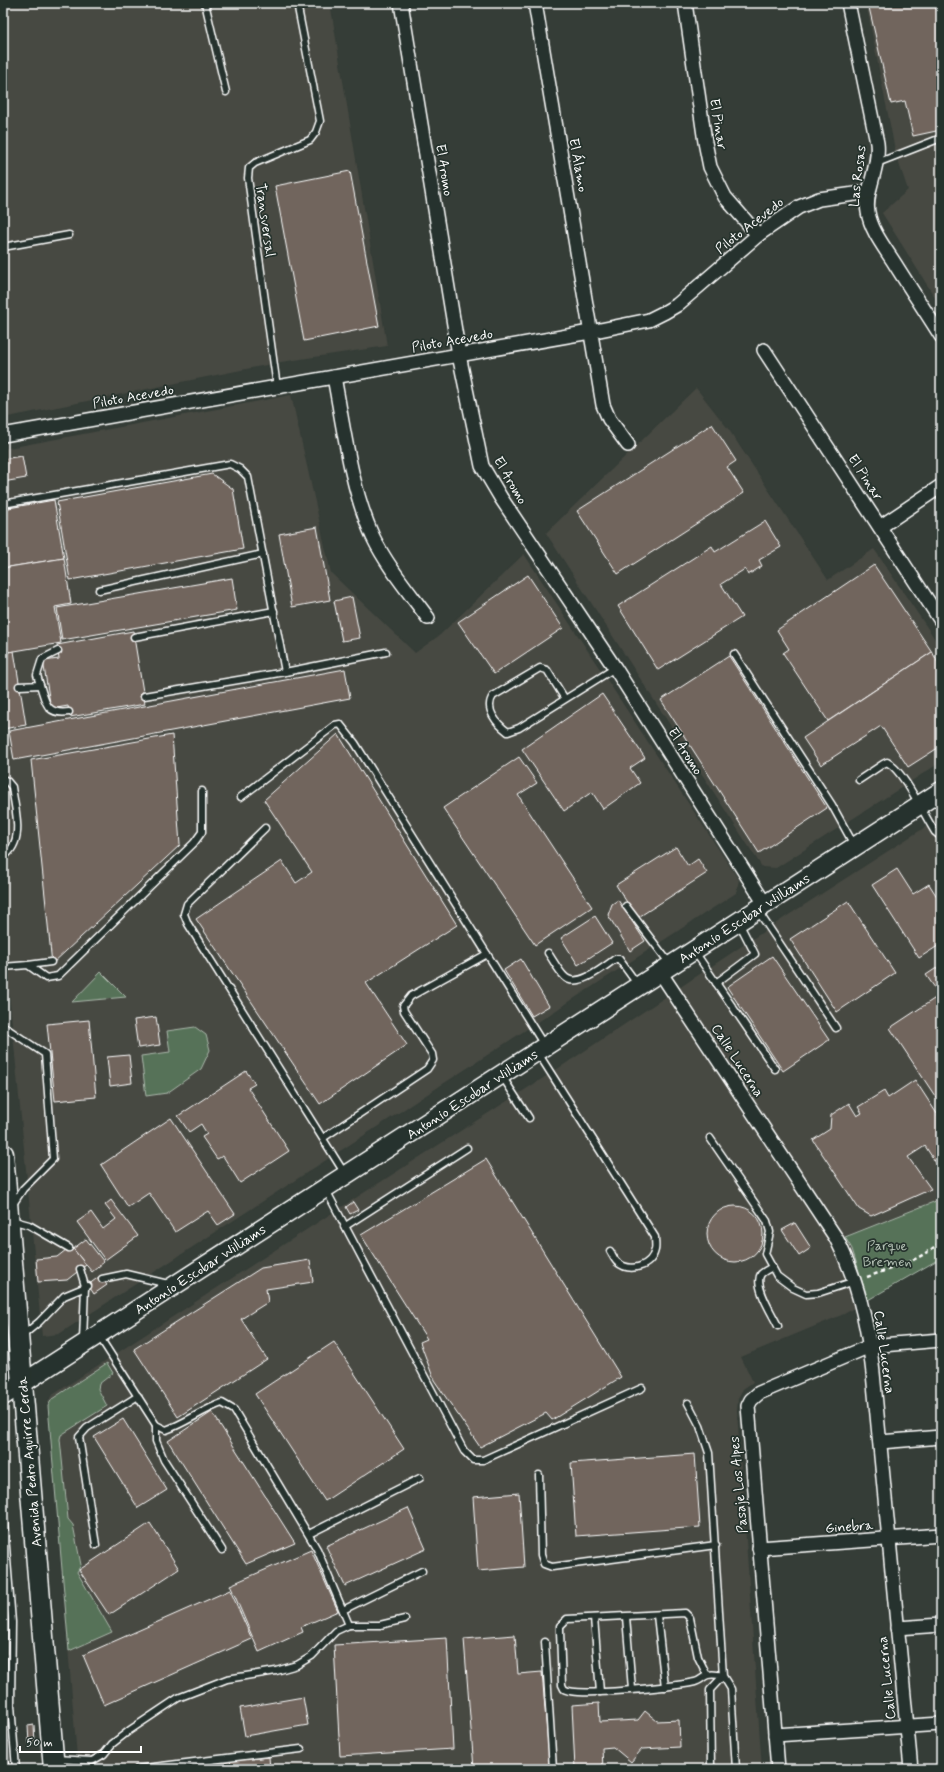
<svg xmlns="http://www.w3.org/2000/svg" width="944" height="1772" font-family="Mynerve,sans-serif">
  <style>
    .built { fill: #474942 }
    .green { fill: #577258; stroke: #abb8ac }
    .building { fill: #71655d; stroke: #fff }
    .lines { fill: none; stroke-linecap: round; stroke-linejoin: round }
    .lane-casing { stroke: #fff; stroke-width: 9 }
    .street-casing { stroke: #fff; stroke-width: 16 }
    .secondary-casing { stroke: #fff; stroke-width: 21 }
    .primary-casing { stroke: #fff; stroke-width: 23 }
    .path { stroke: #fff; stroke-width: 2.5; stroke-dasharray: 4 3; stroke-linecap: butt }
    .lane { stroke: #26332d; stroke-width: 6 }
    .street { stroke: #26332d; stroke-width: 13 }
    .secondary { stroke: #26332d; stroke-width: 18 }
    .primary { stroke: #26332d; stroke-width: 20 }
    .labels { text-anchor: middle; stroke-width: 3.5; stroke-linejoin: round; paint-order: stroke }
    .street-label { font-size: 14px; fill: #fff; stroke: #26332d }
    .park-label { font-size: 14px; fill: #b3c0b4; stroke: #26332d }
  </style>
  <rect width="100%" height="100%" fill="#353d37"/>
  <filter id="ink" filterUnits="userSpaceOnUse"><feTurbulence type="fractalNoise" baseFrequency=".025" numOctaves="2"/><feDisplacementMap in="SourceGraphic" scale="8" xChannelSelector="R" yChannelSelector="G"/><feConvolveMatrix kernelMatrix="1 2 1 2 8 2 1 2 1" color-interpolation-filters="sRGB"/></filter>
  <g filter="url(#ink)">
    <g class="built">
      <path d="M 3,3 L 330,3 L 387,346 L 281,362 L 3,418 Z"/>
      <path d="M 866,3 L 941,3 L 941,307 L 882,213 L 908,190 L 896,155 Z"/>
      <path d="M 696,388 L 729,430 L 828,580 L 874,549 L 941,648 L 941,762 L 776,868 L 762,867 L 546,533 Z"/>
      <path d="M 291,395 L 331,573 L 415,653 L 440,635 L 524,554 L 739,880 L 736,893 L 59,1334 L 42,1336 L 3,930 L 3,449 Z"/>
      <path d="M 941,817 L 941,1199 L 845,1237 L 852,1249 L 868,1300 L 844,1314 L 741,1357 L 753,1382 L 743,1389 L 738,1398 L 737,1411 L 762,1769 L 78,1769 L 48,1403 L 51,1396 L 326,1217 L 562,1066 L 787,916 Z"/>
    </g>
    <g class="green">
      <path d="M 101,972 L 126,997 L 72,1002 Z"/>
      <path d="M 195,1027 L 206,1035 L 210,1050 L 201,1069 L 167,1093 L 146,1096 L 141,1056 L 170,1052 L 167,1031 Z"/>
      <path d="M 941,1199 L 941,1258 L 868,1300 L 852,1249 L 845,1237 Z"/>
      <path d="M 107,1363 L 113,1373 L 99,1384 L 98,1389 L 107,1406 L 61,1435 L 60,1439 L 68,1519 L 73,1525 L 81,1565 L 77,1572 L 112,1632 L 69,1651 L 48,1406 L 52,1399 Z"/>
    </g>
    <g class="building">
      <path d="M 868,3 L 941,3 L 941,130 L 913,136 L 905,101 L 891,104 Z"/>
      <path d="M 350,171 L 379,326 L 304,341 L 275,186 Z"/>
      <path d="M 712,424 L 736,461 L 727,467 L 744,493 L 618,574 L 577,511 Z"/>
      <path d="M 22,456 L 26,478 L 3,482 L 3,459 Z"/>
      <path d="M 212,474 L 233,489 L 243,549 L 70,580 L 57,502 Z"/>
      <path d="M 54,500 L 64,558 L 3,568 L 3,509 Z"/>
      <path d="M 765,521 L 781,547 L 759,560 L 762,566 L 748,575 L 745,569 L 721,584 L 742,617 L 658,670 L 618,606 L 712,546 L 715,552 Z"/>
      <path d="M 317,527 L 330,600 L 292,607 L 279,534 Z"/>
      <path d="M 64,558 L 71,604 L 55,607 L 61,643 L 3,653 L 3,584 L 5,584 L 3,568 Z"/>
      <path d="M 874,565 L 932,652 L 828,721 L 783,653 L 789,649 L 777,630 Z"/>
      <path d="M 528,575 L 563,628 L 494,674 L 458,622 Z"/>
      <path d="M 232,578 L 237,610 L 62,640 L 57,608 Z"/>
      <path d="M 352,597 L 360,638 L 342,641 L 334,601 Z"/>
      <path d="M 133,631 L 145,704 L 70,717 L 68,706 L 51,709 L 43,661 L 59,659 L 57,645 Z"/>
      <path d="M 14,651 L 26,725 L 3,729 L 3,653 Z"/>
      <path d="M 932,652 L 941,667 L 941,746 L 908,767 L 881,726 L 821,765 L 803,738 Z"/>
      <path d="M 729,656 L 827,808 L 759,853 L 661,700 Z"/>
      <path d="M 345,669 L 350,698 L 14,760 L 9,731 Z"/>
      <path d="M 602,694 L 645,758 L 630,768 L 640,783 L 603,809 L 592,792 L 564,811 L 522,749 Z"/>
      <path d="M 338,734 L 457,925 L 366,983 L 407,1045 L 320,1104 L 196,919 L 282,861 L 296,883 L 312,872 L 264,800 Z"/>
      <path d="M 172,735 L 180,845 L 52,964 L 31,760 Z"/>
      <path d="M 519,757 L 537,783 L 518,795 L 592,907 L 535,945 L 443,808 Z"/>
      <path d="M 676,847 L 688,866 L 698,859 L 707,873 L 637,918 L 616,885 Z"/>
      <path d="M 897,869 L 913,894 L 929,884 L 941,903 L 941,931 L 939,933 L 941,936 L 941,944 L 919,958 L 872,885 Z"/>
      <path d="M 618,900 L 645,941 L 630,951 L 608,915 L 612,904 Z"/>
      <path d="M 848,901 L 895,973 L 837,1012 L 790,939 Z"/>
      <path d="M 595,916 L 612,943 L 578,965 L 561,938 Z"/>
      <path d="M 772,956 L 829,1040 L 783,1071 L 727,987 Z"/>
      <path d="M 521,959 L 549,1006 L 532,1016 L 504,970 Z"/>
      <path d="M 941,965 L 941,1101 L 939,1102 L 890,1028 L 940,995 L 926,975 Z"/>
      <path d="M 156,1017 L 160,1045 L 138,1048 L 134,1020 Z"/>
      <path d="M 89,1020 L 96,1097 L 55,1101 L 47,1024 Z"/>
      <path d="M 129,1055 L 132,1083 L 110,1086 L 107,1057 Z"/>
      <path d="M 246,1071 L 255,1084 L 248,1088 L 289,1151 L 240,1183 L 223,1156 L 217,1159 L 202,1137 L 207,1134 L 201,1124 L 189,1132 L 178,1116 Z"/>
      <path d="M 915,1080 L 941,1120 L 941,1168 L 940,1169 L 925,1146 L 908,1157 L 931,1189 L 871,1216 L 859,1209 L 813,1140 L 830,1129 L 831,1115 L 849,1103 L 857,1116 L 862,1113 L 858,1107 L 884,1091 L 888,1098 Z"/>
      <path d="M 171,1118 L 235,1214 L 218,1225 L 208,1211 L 175,1232 L 149,1193 L 128,1207 L 101,1165 Z"/>
      <path d="M 486,1159 L 621,1377 L 552,1420 L 546,1413 L 480,1447 L 434,1380 L 420,1342 L 427,1339 L 361,1235 Z"/>
      <path d="M 111,1200 L 138,1236 L 105,1260 L 77,1222 L 91,1212 L 103,1229 L 116,1219 L 105,1205 Z"/>
      <path d="M 353,1202 L 358,1210 L 350,1214 L 346,1207 Z"/>
      <circle cx="735" cy="1234" r="28"/>
      <path d="M 795,1223 L 811,1248 L 799,1256 L 782,1230 Z"/>
      <path d="M 86,1239 L 104,1262 L 92,1272 L 73,1249 Z"/>
      <path d="M 71,1246 L 86,1265 L 67,1280 L 38,1282 L 36,1259 L 57,1257 Z"/>
      <path d="M 310,1260 L 313,1282 L 266,1289 L 268,1302 L 241,1319 L 267,1359 L 178,1417 L 134,1349 L 261,1268 Z"/>
      <path d="M 100,1276 L 107,1285 L 94,1294 L 88,1285 Z"/>
      <path d="M 334,1342 L 404,1449 L 325,1501 L 255,1394 Z"/>
      <path d="M 212,1412 L 295,1543 L 246,1564 L 168,1441 Z"/>
      <path d="M 123,1419 L 167,1490 L 138,1508 L 94,1437 Z"/>
      <path d="M 695,1454 L 700,1527 L 576,1536 L 571,1463 Z"/>
      <path d="M 519,1493 L 524,1567 L 478,1571 L 473,1497 Z"/>
      <path d="M 408,1508 L 426,1549 L 345,1586 L 326,1546 Z"/>
      <path d="M 150,1523 L 179,1569 L 109,1615 L 79,1570 Z"/>
      <path d="M 311,1550 L 338,1611 L 301,1627 L 303,1632 L 259,1652 L 230,1585 Z"/>
      <path d="M 230,1590 L 252,1639 L 104,1705 L 83,1655 Z"/>
      <path d="M 515,1635 L 518,1674 L 542,1672 L 550,1769 L 474,1769 L 464,1639 Z"/>
      <path d="M 447,1638 L 453,1749 L 340,1756 L 334,1645 Z"/>
      <path d="M 303,1697 L 308,1725 L 245,1736 L 240,1708 Z"/>
      <path d="M 599,1703 L 600,1722 L 638,1720 L 645,1711 L 657,1721 L 679,1720 L 680,1747 L 642,1749 L 631,1762 L 613,1747 L 602,1748 L 603,1769 L 575,1769 L 572,1705 Z"/>
      <path d="M 34,1725 L 35,1744 L 29,1744 L 28,1726 Z"/>
      <path d="M 269,1757 L 270,1769 L 165,1769 L 165,1766 Z"/>
    </g>
    <g class="lines">
      <g class="lane-casing">
        <g id="lane">
          <path d="M 205,3 L 226,92"/>
          <path d="M 877,163 L 941,138"/>
          <path d="M 3,247 L 69,235"/>
          <path d="M 277,387 L 248,178 L 249,168 L 255,163 L 310,140 L 316,132 L 320,121 L 297,3"/>
          <path d="M 3,504 L 230,464 L 240,469 L 248,477 L 285,672 L 386,652"/>
          <path d="M 99,590 L 263,554"/>
          <path d="M 134,637 L 274,611"/>
          <path d="M 734,654 L 832,805 L 854,845"/>
          <path d="M 40,685 C 46,703 46,715 69,712"/>
          <path d="M 19,686 L 40,685 L 37,675 L 42,659 L 58,651"/>
          <path d="M 144,696 L 285,672"/>
          <path d="M 565,699 L 547,670 L 540,668 L 493,696 C 484,709 497,724 508,732 L 519,728 L 615,668"/>
          <path d="M 3,779 L 7,781 L 12,787 C 15,810 26,842 3,857"/>
          <path d="M 859,780 L 883,764 L 887,762 C 904,771 924,815 935,832 L 941,837"/>
          <path d="M 241,797 L 335,725 L 340,724 L 355,743 L 544,1045"/>
          <path d="M 265,828 L 187,904 L 184,914 L 188,924 L 345,1174"/>
          <path d="M 626,906 L 670,964"/>
          <path d="M 758,911 L 836,1028"/>
          <path d="M 695,952 L 775,1069"/>
          <path d="M 548,953 C 553,960 558,970 564,976 C 576,990 604,967 615,959 L 619,959 L 638,985"/>
          <path d="M 28,965 L 51,962"/>
          <path d="M 3,967 L 28,965 L 46,978 L 58,976 L 194,843 L 202,832 L 202,791"/>
          <path d="M 716,983 L 755,954 L 739,923"/>
          <path d="M 3,1026 L 45,1054 L 53,1159 L 23,1189 L 13,1204"/>
          <path d="M 538,1053 L 655,1237 C 655,1241 656,1247 655,1250 C 651,1267 630,1273 617,1262 C 614,1259 612,1254 610,1251"/>
          <path d="M 502,1076 L 529,1118"/>
          <path d="M 323,1138 L 427,1069 L 433,1060 L 432,1054 L 404,1011 L 403,1006 L 411,996 L 487,954"/>
          <path d="M 710,1138 L 767,1221 L 770,1232 L 765,1254 L 777,1276 L 793,1288 L 806,1294 L 818,1293 L 855,1281"/>
          <path d="M 326,1190 L 464,1451 L 473,1460 L 483,1460 L 642,1388"/>
          <path d="M 11,1220 L 29,1225 L 69,1248"/>
          <path d="M 344,1227 L 467,1148"/>
          <path d="M 772,1267 C 769,1269 764,1271 761,1274 C 753,1285 773,1315 778,1326"/>
          <path d="M 80,1269 L 85,1286 L 83,1341"/>
          <path d="M 102,1279 L 126,1274 L 168,1284"/>
          <path d="M 22,1336 L 39,1322 L 64,1296 L 88,1286"/>
          <path d="M 99,1336 L 156,1425 L 166,1430 C 186,1423 202,1410 222,1403 L 234,1410 L 317,1549 L 349,1625"/>
          <path d="M 688,1403 L 700,1426 L 709,1453 L 723,1676 C 719,1675 712,1674 708,1675 C 704,1676 700,1681 695,1682 C 676,1686 575,1698 564,1689 L 562,1685 L 560,1631 L 560,1626 L 567,1619 L 685,1613 L 690,1618 L 698,1657 L 707,1675"/>
          <path d="M 156,1425 L 156,1441 L 164,1460 L 222,1550"/>
          <path d="M 539,1475 L 541,1555 L 544,1564 L 552,1567 L 716,1545"/>
          <path d="M 3,1509 L 12,1622 L 11,1705 L 16,1769"/>
          <path d="M 309,1534 L 420,1478"/>
          <path d="M 96,1545 L 79,1437 L 87,1428 L 138,1396"/>
          <path d="M 343,1610 L 422,1571"/>
          <path d="M 657,1615 L 665,1687"/>
          <path d="M 626,1617 L 632,1689"/>
          <path d="M 594,1618 L 600,1692"/>
          <path d="M 545,1642 L 553,1769"/>
          <path d="M 3,1748 L 5,1769"/>
          <path d="M 55,1759 L 92,1761 L 104,1754 L 112,1744 L 130,1730 L 178,1698 L 227,1679 L 276,1671 L 297,1665 L 312,1656 L 336,1631 L 349,1625 L 380,1625 L 405,1619"/>
          <path d="M 137,1769 L 301,1749"/>
          <path d="M 711,1769 L 710,1690 L 723,1676 L 731,1689 L 736,1769"/>
        </g>
      </g>
      <g class="street-casing">
        <g id="street">
          <path d="M 401,3 L 459,355 L 482,466 L 501,498 L 615,668 L 765,904"/>
          <path d="M 535,3 L 603,405 L 609,419 L 628,445"/>
          <path d="M 685,3 L 705,142 L 710,167 L 725,197 L 758,235"/>
          <path d="M 848,3 L 877,143 C 880,168 864,192 868,212 C 871,231 885,248 895,264 C 910,288 926,312 941,336"/>
          <path d="M 764,350 L 941,621"/>
          <path d="M 334,377 C 344,429 351,489 373,537 C 387,566 409,592 428,618"/>
          <path d="M 3,435 L 590,332 L 649,320 L 665,312 L 677,305 L 758,235 L 799,207 L 819,199 L 869,192"/>
          <path d="M 880,527 L 941,486"/>
          <path d="M 660,972 L 836,1238 C 858,1280 868,1325 873,1373 L 911,1769"/>
          <path d="M 880,1442 L 941,1437"/>
          <path d="M 759,1548 L 941,1535"/>
          <path d="M 897,1628 L 941,1625"/>
          <path d="M 775,1735 L 941,1724"/>
          <path d="M 778,1769 L 748,1406 L 751,1400 L 759,1393 L 870,1346 L 941,1340"/>
        </g>
      </g>
      <g class="secondary-casing">
        <path id="secondary" d="M 3,1396 L 941,791"/>
      </g>
      <g class="primary-casing">
        <path id="primary" d="M 3,1154 L 54,1769"/>
      </g>
      <path class="path" d="M 867,1277 C 894,1267 919,1262 941,1241"/>
      <use href="#lane" class="lane"/>
      <use href="#street" class="street"/>
      <use href="#secondary" class="secondary"/>
      <use href="#primary" class="primary"/>
    </g>
  </g>
  <g class="labels">
    <g class="street-label">
      <text transform="translate(719 124) rotate(81)" y="5">El Pinar</text>
      <text transform="translate(579 165) rotate(80)" y="5">El Álamo</text>
      <text transform="translate(445 170) rotate(81)" y="5">El Aromo</text>
      <text transform="translate(857 176) rotate(-83)" y="5">Las Rosas</text>
      <text transform="translate(266 220) rotate(82)" y="5">Transversal</text>
      <text transform="translate(749 225) rotate(-38)" y="5">Piloto Acevedo</text>
      <text transform="translate(452 340) rotate(-10)" y="5">Piloto Acevedo</text>
      <text transform="translate(133 396) rotate(-10)" y="5">Piloto Acevedo</text>
      <text transform="translate(866 477) rotate(57)" y="5">El Pinar</text>
      <text transform="translate(511 480) rotate(60)" y="5">El Aromo</text>
      <text transform="translate(686 751) rotate(58)" y="5">El Aromo</text>
      <text transform="translate(744 918) rotate(-33)" y="5">Antonio Escobar Williams</text>
      <text transform="translate(738 1060) rotate(57)" y="5">Calle Lucerna</text>
      <text transform="translate(472 1094) rotate(-33)" y="5">Antonio Escobar Williams</text>
      <text transform="translate(200 1269) rotate(-33)" y="5">Antonio Escobar Williams</text>
      <text transform="translate(885 1352) rotate(82)" y="5">Calle Lucerna</text>
      <text transform="translate(29 1462) rotate(-95)" y="5">Avenida Pedro Aguirre Cerda</text>
      <text transform="translate(738 1485) rotate(-95)" y="5">Pasaje Los Alpes</text>
      <text transform="translate(849 1526) rotate(-4)" y="5">Ginebra</text>
      <text transform="translate(886 1678) rotate(-96)" y="5">Calle Lucerna</text>
    </g>
    <g class="park-label">
      <text x="887" y="1250">Parque<tspan x="887" dy="16">Bremen</tspan></text>
    </g>
  </g>
  <rect width="944" height="1772" fill="none" stroke="#26332d" stroke-width="16"/>
  <rect x="8" y="8" width="928" height="1756" fill="none" stroke="#fff" stroke-width="1.5" filter="url(#ink)"/>
  <path d="M20 1746v6h121v-6" fill="none" stroke="#ffffff" stroke-width="2"/>
  <text x="26" y="1746" font-size="12" fill="#ffffff" stroke="#26332d" stroke-width="3" paint-order="stroke">50 m</text>
</svg>
